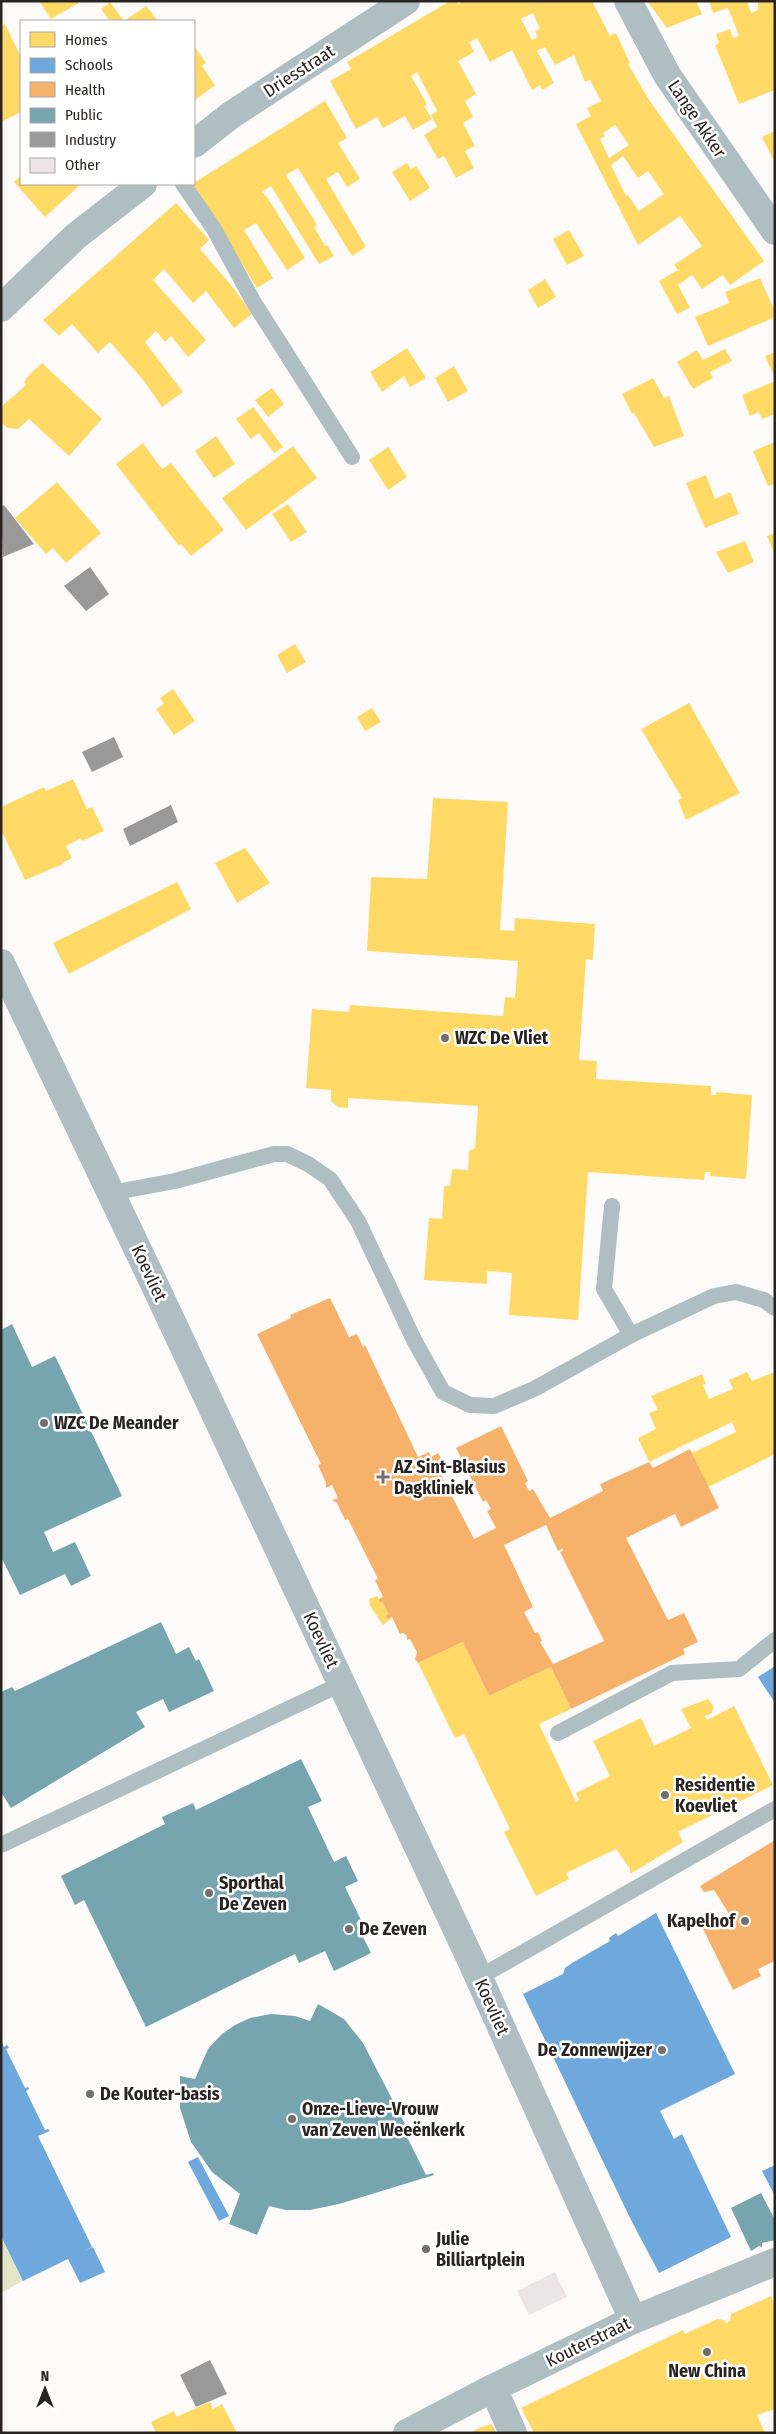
<svg xmlns="http://www.w3.org/2000/svg" width="776" height="2434" font-family="'Fira Sans Condensed',sans-serif">
  <style>
    .green { fill: #e2e6c7 }
    .homes { fill: #ffd966; fill-rule: evenodd }
    .schools { fill: #6fa8dc }
    .health { fill: #f6b26b; fill-rule: evenodd }
    .public { fill: #76a5af }
    .industry { fill: #999 }
    .building { fill: #ede4e7 }
    .lines { fill: none; stroke-linecap: round; stroke-linejoin: round }
    .service { stroke: #afbec3; stroke-width: 16 }
    .minor { stroke: #afbec3; stroke-width: 28 }
    .tertiary { stroke: #afbec3; stroke-width: 28 }
    .poi-dot { fill: #736f6d; stroke: #fff; stroke-width: 2 }
    .labels { text-anchor: middle; stroke-width: 5; stroke-linejoin: round; paint-order: stroke }
    .street-label { font-size: 18px; fill: #292421; stroke: #fff }
    .poi-label { font-size: 18px; font-weight: bold; fill: #292421; stroke: #fff; text-anchor: start }
  </style>
  <rect width="100%" height="100%" fill="#fcfbfa"/>
  <path class="green" d="M 1,2236 L 23,2281 L 1,2293 Z"/>
  <g class="homes">
    <path d="M 39,1 L 78,1 L 79,3 L 51,19 Z"/>
    <path d="M 450,1 L 456,1 L 458,4 L 463,1 L 592,1 L 610,36 L 616,33 L 630,63 L 628,64 L 649,100 L 764,261 L 730,285 L 723,275 L 702,289 L 692,275 L 678,285 L 690,308 L 677,314 L 659,281 L 678,270 L 674,265 L 702,246 L 680,216 L 638,245 L 576,124 L 591,116 L 587,108 L 601,101 L 590,80 L 585,82 L 574,55 L 555,65 L 545,47 L 537,51 L 554,83 L 542,90 L 540,85 L 532,90 L 512,50 L 490,62 L 477,38 L 469,42 L 474,52 L 458,61 L 476,94 L 465,101 L 473,117 L 463,123 L 475,146 L 465,151 L 474,168 L 456,178 L 444,156 L 438,159 L 424,135 L 437,127 L 431,115 L 437,111 L 417,72 L 411,76 L 427,104 L 424,106 L 432,119 L 413,130 L 405,116 L 383,128 L 377,117 L 356,129 L 330,81 L 351,69 L 347,62 ZM 533,13 L 540,29 L 535,31 L 538,37 L 532,40 L 521,19 ZM 615,125 L 629,145 L 609,158 L 600,139 L 605,136 L 603,133 ZM 623,156 L 638,178 L 648,171 L 664,194 L 639,211 L 628,195 L 626,196 L 611,165 Z"/>
    <path d="M 647,1 L 696,1 L 702,14 L 667,28 Z"/>
    <path d="M 709,1 L 747,1 L 751,13 L 758,10 L 758,1 L 775,1 L 775,90 L 739,104 L 715,45 L 719,43 L 716,34 L 730,29 L 733,38 L 739,36 L 728,8 L 713,13 Z"/>
    <path d="M 110,2 L 124,21 L 110,21 L 101,9 Z"/>
    <path d="M 146,6 L 158,21 L 124,21 Z"/>
    <path d="M 5,24 L 21,57 L 21,112 L 1,122 L 1,26 Z"/>
    <path d="M 194,46 L 206,63 L 202,66 L 215,85 L 194,101 Z"/>
    <path d="M 325,101 L 347,138 L 338,143 L 360,179 L 347,187 L 338,172 L 326,179 L 366,247 L 352,256 L 298,168 L 286,175 L 317,225 L 314,227 L 325,246 L 327,245 L 334,256 L 319,264 L 271,186 L 262,192 L 267,197 L 305,258 L 287,270 L 256,223 L 244,230 L 273,278 L 257,288 L 192,184 Z"/>
    <path d="M 775,131 L 775,163 L 762,137 Z"/>
    <path d="M 407,163 L 411,169 L 416,166 L 430,188 L 410,201 L 392,172 Z"/>
    <path d="M 21,175 L 21,184 L 81,184 L 45,217 L 14,182 Z"/>
    <path d="M 176,203 L 209,240 L 200,249 L 235,290 L 252,314 L 234,328 L 206,291 L 193,303 L 164,269 L 153,280 L 206,340 L 188,357 L 171,336 L 165,342 L 156,331 L 145,342 L 183,392 L 162,407 L 144,381 L 110,342 L 98,353 L 72,324 L 59,336 L 43,320 Z"/>
    <path d="M 569,230 L 584,256 L 567,265 L 553,239 Z"/>
    <path d="M 760,278 L 775,311 L 775,317 L 708,346 L 695,317 L 729,303 L 725,292 Z"/>
    <path d="M 545,279 L 556,297 L 538,308 L 528,290 Z"/>
    <path d="M 407,348 L 426,378 L 410,387 L 404,376 L 382,392 L 370,372 Z"/>
    <path d="M 725,349 L 732,361 L 710,372 L 713,378 L 693,389 L 677,362 L 697,350 L 703,360 Z"/>
    <path d="M 775,352 L 775,378 L 765,356 Z"/>
    <path d="M 42,363 L 102,419 L 69,456 L 29,419 L 18,429 L 8,428 L 1,423 L 1,407 L 26,385 L 24,382 L 29,375 Z"/>
    <path d="M 454,366 L 468,391 L 448,402 L 435,378 Z"/>
    <path d="M 653,378 L 664,398 L 669,396 L 684,436 L 654,447 L 634,413 L 632,414 L 622,394 Z"/>
    <path d="M 775,381 L 775,414 L 762,419 L 759,412 L 750,416 L 742,395 Z"/>
    <path d="M 272,388 L 284,404 L 268,417 L 255,400 Z"/>
    <path d="M 253,407 L 283,447 L 274,453 L 259,433 L 251,439 L 236,419 Z"/>
    <path d="M 216,436 L 235,464 L 214,478 L 195,451 Z"/>
    <path d="M 775,442 L 775,484 L 768,486 L 753,451 Z"/>
    <path d="M 143,443 L 162,469 L 171,463 L 224,530 L 191,556 L 181,544 L 179,546 L 116,464 Z"/>
    <path d="M 293,446 L 317,478 L 246,530 L 222,498 Z"/>
    <path d="M 388,447 L 407,477 L 388,490 L 369,460 Z"/>
    <path d="M 706,475 L 715,499 L 730,492 L 739,514 L 705,528 L 686,483 Z"/>
    <path d="M 57,482 L 101,533 L 66,563 L 53,548 L 46,554 L 15,518 Z"/>
    <path d="M 288,504 L 307,532 L 291,542 L 272,514 Z"/>
    <path d="M 775,533 L 775,555 L 767,536 Z"/>
    <path d="M 745,541 L 754,562 L 728,573 L 716,552 Z"/>
    <path d="M 295,644 L 306,662 L 287,673 L 277,655 Z"/>
    <path d="M 173,689 L 195,721 L 174,735 L 156,709 L 164,704 L 160,698 Z"/>
    <path d="M 689,703 L 740,793 L 686,820 L 678,800 L 682,798 L 641,729 Z"/>
    <path d="M 372,708 L 381,722 L 365,731 L 357,717 Z"/>
    <path d="M 73,779 L 87,809 L 92,807 L 104,831 L 82,841 L 81,838 L 66,846 L 72,858 L 62,863 L 63,864 L 25,880 L 1,830 L 1,807 L 44,787 L 46,791 Z"/>
    <path d="M 433,798 L 508,802 L 500,930 L 514,931 L 515,918 L 595,924 L 593,960 L 586,959 L 579,1060 L 597,1061 L 596,1079 L 711,1086 L 711,1095 L 716,1095 L 716,1092 L 752,1095 L 746,1179 L 710,1176 L 710,1172 L 705,1172 L 704,1180 L 588,1172 L 578,1320 L 509,1315 L 512,1273 L 487,1271 L 487,1284 L 424,1280 L 429,1218 L 442,1219 L 444,1186 L 450,1186 L 452,1169 L 468,1170 L 469,1151 L 475,1148 L 478,1106 L 348,1098 L 348,1108 L 338,1107 L 331,1101 L 331,1090 L 306,1088 L 312,1009 L 349,1012 L 350,1005 L 503,1016 L 505,997 L 515,998 L 518,961 L 367,951 L 371,877 L 427,879 Z"/>
    <path d="M 245,848 L 270,883 L 237,903 L 215,863 Z"/>
    <path d="M 177,882 L 191,909 L 69,974 L 53,943 Z"/>
    <path d="M 747,1372 L 752,1381 L 775,1372 L 775,1454 L 708,1487 L 692,1453 L 736,1432 L 732,1422 L 649,1462 L 638,1438 L 656,1429 L 649,1413 L 658,1410 L 651,1396 L 702,1374 L 706,1384 L 703,1385 L 709,1399 L 733,1389 L 729,1380 Z"/>
    <path d="M 378,1596 L 379,1602 L 383,1602 L 388,1614 L 385,1616 L 388,1619 L 392,1618 L 383,1625 L 370,1606 L 369,1599 Z"/>
    <path d="M 463,1642 L 489,1696 L 551,1667 L 571,1709 L 539,1724 L 576,1802 L 579,1800 L 576,1793 L 610,1776 L 593,1741 L 641,1718 L 654,1746 L 691,1728 L 681,1709 L 708,1699 L 714,1707 L 711,1714 L 705,1716 L 707,1720 L 734,1706 L 773,1785 L 678,1832 L 683,1842 L 630,1874 L 630,1869 L 616,1849 L 566,1873 L 569,1879 L 536,1896 L 504,1832 L 510,1829 L 464,1734 L 455,1738 L 418,1663 Z"/>
    <path d="M 771,2296 L 775,2306 L 775,2409 L 757,2415 L 765,2433 L 531,2433 L 533,2431 L 521,2408 L 683,2330 L 685,2334 L 717,2319 L 724,2320 L 726,2323 L 730,2321 L 731,2314 Z"/>
    <path d="M 210,2402 L 213,2409 L 222,2404 L 237,2433 L 156,2433 L 151,2422 L 174,2411 L 176,2417 Z"/>
    <path d="M 492,2424 L 496,2433 L 470,2433 L 481,2427 Z"/>
  </g>
  <g class="schools">
    <path d="M 775,1666 L 775,1703 L 758,1677 Z"/>
    <path d="M 656,1913 L 735,2074 L 660,2111 L 674,2139 L 682,2134 L 731,2237 L 659,2273 L 630,2218 L 523,1994 L 563,1974 L 565,1968 L 572,1963 L 610,1941 L 609,1938 L 616,1933 L 618,1936 Z"/>
    <path d="M 1,2041 L 4,2047 L 7,2045 L 9,2048 L 6,2049 L 25,2088 L 28,2087 L 29,2089 L 26,2091 L 45,2130 L 48,2129 L 50,2131 L 38,2136 L 92,2247 L 84,2251 L 93,2247 L 105,2272 L 80,2283 L 68,2259 L 23,2281 L 1,2236 Z"/>
    <path d="M 198,2157 L 229,2216 L 219,2221 L 188,2162 Z"/>
    <path d="M 775,2165 L 775,2196 L 762,2171 Z"/>
  </g>
  <g class="health">
    <path d="M 330,1298 L 349,1337 L 357,1334 L 363,1347 L 365,1345 L 418,1457 L 429,1452 L 431,1457 L 438,1453 L 443,1462 L 440,1473 L 474,1539 L 496,1528 L 487,1511 L 491,1509 L 486,1500 L 483,1502 L 456,1448 L 501,1426 L 528,1481 L 525,1483 L 529,1491 L 533,1489 L 550,1518 L 603,1491 L 600,1484 L 649,1462 L 653,1468 L 690,1449 L 719,1508 L 681,1527 L 675,1514 L 626,1538 L 668,1620 L 684,1613 L 698,1642 L 683,1649 L 685,1654 L 571,1709 L 551,1667 L 489,1696 L 463,1642 L 418,1663 L 415,1659 L 417,1652 L 410,1639 L 407,1640 L 407,1636 L 403,1633 L 400,1634 L 392,1617 L 388,1619 L 385,1616 L 388,1614 L 383,1602 L 379,1602 L 379,1599 L 383,1597 L 375,1580 L 378,1579 L 348,1519 L 345,1520 L 337,1503 L 332,1500 L 338,1498 L 332,1485 L 326,1488 L 326,1483 L 318,1465 L 321,1464 L 257,1334 L 291,1318 L 290,1315 ZM 546,1525 L 558,1551 L 562,1549 L 563,1551 L 560,1552 L 604,1641 L 553,1664 L 540,1642 L 542,1641 L 538,1632 L 535,1633 L 524,1612 L 533,1607 L 504,1545 Z"/>
    <path d="M 775,1840 L 775,1961 L 758,1969 L 761,1976 L 733,1990 L 703,1929 L 729,1914 L 714,1890 L 704,1892 L 700,1886 Z"/>
  </g>
  <g class="public">
    <path d="M 12,1324 L 32,1367 L 55,1356 L 122,1496 L 44,1532 L 53,1552 L 75,1542 L 91,1576 L 71,1586 L 65,1574 L 20,1595 L 1,1557 L 1,1330 Z"/>
    <path d="M 161,1622 L 176,1654 L 189,1647 L 196,1661 L 199,1659 L 214,1691 L 169,1712 L 163,1699 L 136,1712 L 145,1727 L 11,1808 L 1,1792 L 1,1692 L 12,1687 L 15,1691 Z"/>
    <path d="M 301,1759 L 322,1801 L 308,1807 L 334,1862 L 346,1856 L 358,1881 L 345,1887 L 361,1920 L 356,1923 L 371,1953 L 334,1971 L 325,1951 L 299,1963 L 295,1954 L 146,2027 L 84,1900 L 75,1905 L 61,1876 L 165,1824 L 162,1817 L 193,1803 L 196,1810 Z"/>
    <path d="M 318,2004 L 344,2019 L 363,2043 L 406,2126 L 409,2126 L 404,2131 L 426,2175 L 433,2173 L 434,2175 L 339,2204 L 310,2210 L 286,2210 L 269,2206 L 257,2235 L 229,2224 L 240,2194 L 212,2172 L 191,2142 L 180,2108 L 180,2076 L 195,2079 L 208,2049 L 222,2034 L 235,2025 L 250,2018 L 271,2014 L 295,2016 L 310,2021 Z"/>
    <path d="M 761,2193 L 775,2220 L 775,2240 L 762,2243 L 762,2247 L 759,2246 L 751,2251 L 731,2208 Z"/>
  </g>
  <g class="industry">
    <path d="M 4,505 L 34,544 L 3,557 L 1,507 Z"/>
    <path d="M 90,567 L 109,594 L 86,611 L 64,586 Z"/>
    <path d="M 114,737 L 123,757 L 92,772 L 82,752 Z"/>
    <path d="M 171,805 L 178,822 L 130,846 L 123,829 Z"/>
    <path d="M 210,2360 L 227,2394 L 196,2407 L 180,2375 Z"/>
  </g>
  <path class="building" d="M 555,2272 L 567,2297 L 529,2315 L 517,2291 Z"/>
  <g class="lines">
    <g class="service">
      <path d="M 183,184 L 214,229 L 253,301 L 352,457"/>
      <path d="M 111,1193 L 175,1181 L 274,1154 L 287,1154 L 308,1164 L 330,1179 L 358,1221 L 414,1340 L 443,1392 L 470,1405 L 494,1406 L 534,1389 L 631,1335 L 714,1296 L 736,1292 L 764,1300 L 775,1308"/>
      <path d="M 612,1206 L 604,1289 L 631,1335"/>
      <path d="M 558,1733 L 672,1673 L 739,1669 L 775,1640"/>
      <path d="M 1,1845 L 341,1684"/>
      <path d="M 478,1978 L 775,1809"/>
    </g>
    <g class="minor">
      <path d="M 628,1 L 667,75 L 775,231"/>
      <path d="M 194,144 L 231,115 L 406,1"/>
      <path d="M 1,308 L 76,236 L 143,184"/>
      <path d="M 1,963 L 158,1292 L 470,1958 L 633,2320"/>
      <path d="M 493,2388 L 513,2433"/>
    </g>
    <path class="tertiary" d="M 407,2433 L 493,2388 L 633,2320 L 775,2262"/>
  </g>
  <g class="poi-dot">
    <circle cx="445" cy="1038" r="5"/>
    <circle cx="44" cy="1423" r="5"/>
    <path d="M380.5 1469.5h5v5h5v5h-5v5h-5v-5h-5v-5h5z"/>
    <circle cx="665" cy="1795" r="5"/>
    <circle cx="209" cy="1893" r="5"/>
    <circle cx="745" cy="1921" r="5"/>
    <circle cx="349" cy="1929" r="5"/>
    <circle cx="662" cy="2050" r="5"/>
    <circle cx="90" cy="2094" r="5"/>
    <circle cx="292" cy="2119" r="5"/>
    <circle cx="426" cy="2249" r="5"/>
    <circle cx="707" cy="2352" r="5"/>
  </g>
  <g class="labels">
    <g class="street-label">
      <text transform="translate(299 71) rotate(-33)" y="6">Driesstraat</text>
      <text transform="translate(697 119) rotate(56)" y="6">Lange Akker</text>
      <text transform="translate(149 1273) rotate(65)" y="6">Koevliet</text>
      <text transform="translate(321 1640) rotate(65)" y="6">Koevliet</text>
      <text transform="translate(492 2007) rotate(66)" y="6">Koevliet</text>
      <text transform="translate(588 2342) rotate(-26)" y="6">Kouterstraat</text>
    </g>
    <g class="poi-label">
      <text x="455" y="1044">WZC De Vliet</text>
      <text x="54" y="1429">WZC De Meander</text>
      <text x="394" y="1473">AZ Sint-Blasius<tspan x="394" dy="21">Dagkliniek</tspan></text>
      <text x="675" y="1791">Residentie<tspan x="675" dy="21">Koevliet</tspan></text>
      <text x="219" y="1889">Sporthal<tspan x="219" dy="21">De Zeven</tspan></text>
      <text x="735" y="1927" text-anchor="end">Kapelhof</text>
      <text x="359" y="1935">De Zeven</text>
      <text x="652" y="2056" text-anchor="end">De Zonnewijzer</text>
      <text x="100" y="2100">De Kouter-basis</text>
      <text x="302" y="2115">Onze-Lieve-Vrouw<tspan x="302" dy="21">van Zeven Weeënkerk</tspan></text>
      <text x="436" y="2245">Julie<tspan x="436" dy="21">Billiartplein</tspan></text>
      <text x="707" y="2377" text-anchor="middle">New China</text>
    </g>
  </g>
  <rect width="776" height="2434" fill="none" stroke="#292421" stroke-width="5"/>
  <rect x="20" y="20" width="175" height="165" fill="#ffffff" stroke="#a9a7a6"/>
  <rect x="30" y="32" width="25" height="15" fill="#ffd966" stroke="#a9a7a6"/>
  <text x="65" y="45" font-size="15" fill="#292421">Homes</text>
  <rect x="30" y="58" width="25" height="15" fill="#6fa8dc" stroke="#a9a7a6"/>
  <text x="65" y="70" font-size="15" fill="#292421">Schools</text>
  <rect x="30" y="82" width="25" height="15" fill="#f6b26b" stroke="#a9a7a6"/>
  <text x="65" y="95" font-size="15" fill="#292421">Health</text>
  <rect x="30" y="108" width="25" height="15" fill="#76a5af" stroke="#a9a7a6"/>
  <text x="65" y="120" font-size="15" fill="#292421">Public</text>
  <rect x="30" y="132" width="25" height="15" fill="#999999" stroke="#a9a7a6"/>
  <text x="65" y="145" font-size="15" fill="#292421">Industry</text>
  <rect x="30" y="158" width="25" height="15" fill="#ede4e7" stroke="#a9a7a6"/>
  <text x="65" y="170" font-size="15" fill="#292421">Other</text>
  <g transform="translate(45 2389)" stroke="#ffffff" stroke-width="4" paint-order="stroke">
  <path d="M0-4L9 19L0 12L-9 19Z" fill="#292421"/>
  <text y="-8" font-size="14" font-weight="bold" text-anchor="middle" fill="#292421">N</text>
  </g>
</svg>
